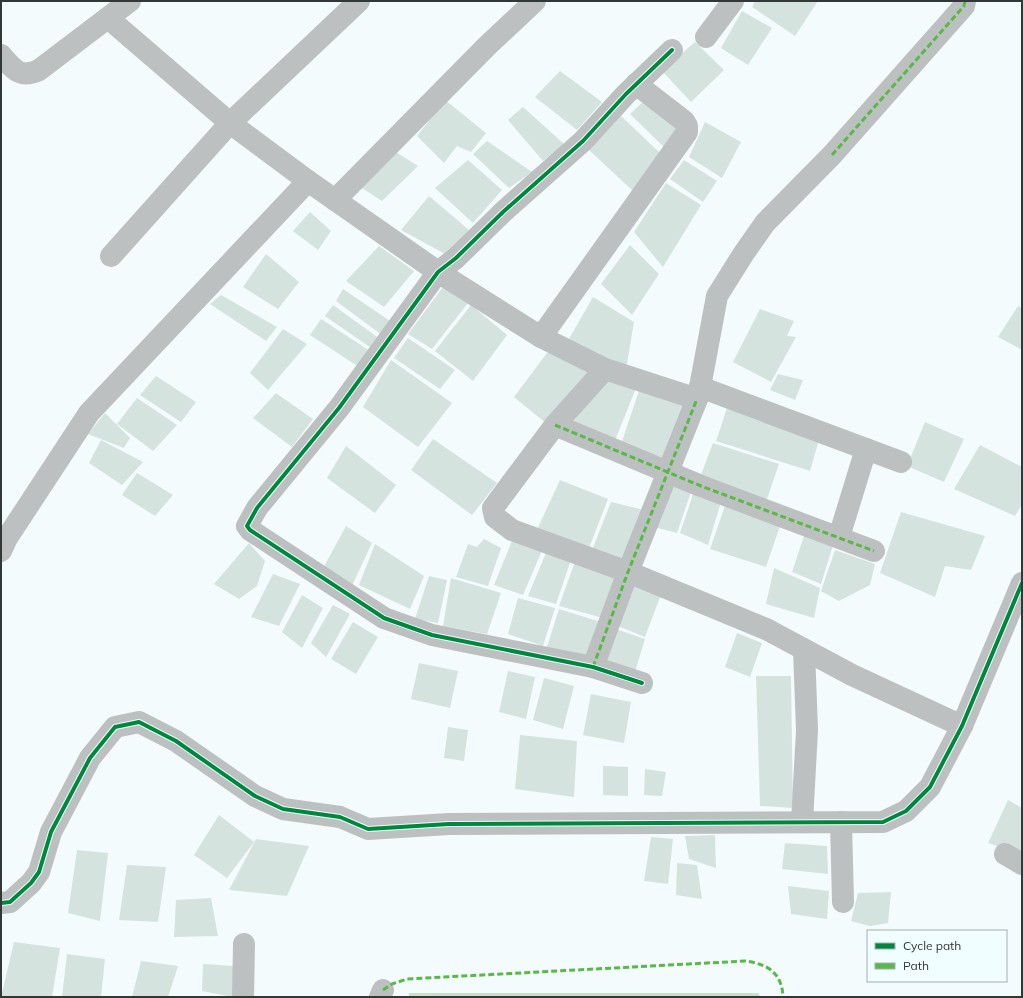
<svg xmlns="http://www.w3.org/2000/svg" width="1023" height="998" font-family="Mulish,sans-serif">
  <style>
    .forest { fill: #cbe0ca }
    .building { fill: #d5e3df }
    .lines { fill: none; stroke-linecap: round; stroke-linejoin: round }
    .minor { stroke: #bdc0c0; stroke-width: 22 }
    .quiet { stroke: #58b947; stroke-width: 3; stroke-dasharray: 6 3; stroke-linecap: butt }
    .cycleway-casing { stroke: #f1feff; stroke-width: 6 }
    .cycleway { stroke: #00873e; stroke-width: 4 }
  </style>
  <rect width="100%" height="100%" fill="#f4fbfc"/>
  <path class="forest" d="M 409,993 L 758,993 L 761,997 L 409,997 Z"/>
  <g class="building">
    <path d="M 755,1 L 818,1 L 795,36 L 752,7 Z"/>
    <path d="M 742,11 L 772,28 L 748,65 L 721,48 Z"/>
    <path d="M 695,42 L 724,70 L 691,102 L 662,71 Z"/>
    <path d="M 560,71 L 602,102 L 577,130 L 535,97 Z"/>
    <path d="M 647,98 L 681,127 L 666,149 L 630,114 Z"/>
    <path d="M 445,100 L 486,133 L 471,152 L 457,146 L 444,163 L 417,136 Z"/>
    <path d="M 523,107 L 564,144 L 543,161 L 508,120 Z"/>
    <path d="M 619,114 L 661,154 L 633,191 L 588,149 Z"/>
    <path d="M 705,122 L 741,142 L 722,178 L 689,157 Z"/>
    <path d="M 487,141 L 532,172 L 509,188 L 473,154 Z"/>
    <path d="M 391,149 L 418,166 L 382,201 L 359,186 Z"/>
    <path d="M 468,160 L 502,190 L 473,223 L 435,188 Z"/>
    <path d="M 684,160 L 717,181 L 703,202 L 670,179 Z"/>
    <path d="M 666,183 L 701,205 L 663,267 L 634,232 Z"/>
    <path d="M 429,196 L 469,230 L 447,255 L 401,230 Z"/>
    <path d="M 310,212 L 331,231 L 318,250 L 293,231 Z"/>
    <path d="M 630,245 L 659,274 L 632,315 L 601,284 Z"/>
    <path d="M 379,246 L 414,271 L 384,307 L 346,281 Z"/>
    <path d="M 266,254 L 299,282 L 278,309 L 243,287 Z"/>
    <path d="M 443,287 L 468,303 L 432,349 L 408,334 Z"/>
    <path d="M 343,289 L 393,323 L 382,335 L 336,301 Z"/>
    <path d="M 221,295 L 277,327 L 266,341 L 210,304 Z"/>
    <path d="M 593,297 L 634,322 L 626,369 L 566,344 Z"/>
    <path d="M 333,305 L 380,339 L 374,350 L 325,316 Z"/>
    <path d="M 471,305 L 507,335 L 473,381 L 435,351 Z"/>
    <path d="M 1018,306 L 1022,308 L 1022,350 L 998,337 Z"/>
    <path d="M 760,309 L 794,321 L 787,336 L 796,337 L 771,382 L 733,362 Z"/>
    <path d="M 321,319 L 373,353 L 362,369 L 310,335 Z"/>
    <path d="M 283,329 L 307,344 L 268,390 L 250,373 Z"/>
    <path d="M 408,338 L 455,370 L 440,389 L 394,358 Z"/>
    <path d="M 550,349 L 593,369 L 547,424 L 514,397 Z"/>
    <path d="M 391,360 L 452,403 L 418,447 L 363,407 Z"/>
    <path d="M 778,374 L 803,380 L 795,400 L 770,390 Z"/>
    <path d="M 156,376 L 196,402 L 181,422 L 140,395 Z"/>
    <path d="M 607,378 L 636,388 L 614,443 L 570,426 Z"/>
    <path d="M 640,388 L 688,402 L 666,464 L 620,447 Z"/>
    <path d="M 276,393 L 313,419 L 292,447 L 253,418 Z"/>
    <path d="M 137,398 L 177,425 L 153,451 L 117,424 Z"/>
    <path d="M 729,402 L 820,436 L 810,471 L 716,441 Z"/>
    <path d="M 105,413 L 130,438 L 124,448 L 88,434 Z"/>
    <path d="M 925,422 L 964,439 L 944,482 L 907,466 Z"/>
    <path d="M 433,439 L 497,483 L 472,515 L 411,470 Z"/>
    <path d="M 101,440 L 143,462 L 122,485 L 89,463 Z"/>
    <path d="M 713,443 L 779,464 L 765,505 L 699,480 Z"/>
    <path d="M 980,445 L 1022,467 L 1022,504 L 1015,516 L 954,489 Z"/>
    <path d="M 346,446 L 396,485 L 375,513 L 327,478 Z"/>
    <path d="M 137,473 L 173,495 L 155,516 L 122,495 Z"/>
    <path d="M 560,480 L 608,499 L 589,548 L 536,532 Z"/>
    <path d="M 671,481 L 692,489 L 677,533 L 654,527 Z"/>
    <path d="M 694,491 L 721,502 L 708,545 L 680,533 Z"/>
    <path d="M 727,500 L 781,523 L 766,567 L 710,549 Z"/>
    <path d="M 611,502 L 644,510 L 624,562 L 592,550 Z"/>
    <path d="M 901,512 L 985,536 L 971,570 L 945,566 L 935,597 L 880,573 Z"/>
    <path d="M 346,526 L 372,543 L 350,590 L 321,572 Z"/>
    <path d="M 805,533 L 834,542 L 821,584 L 792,572 Z"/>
    <path d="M 514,536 L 544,546 L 523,595 L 494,585 Z"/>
    <path d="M 484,539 L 501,548 L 488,586 L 456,577 L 468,544 L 477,547 Z"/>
    <path d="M 249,543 L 265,561 L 257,586 L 239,599 L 214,584 Z"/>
    <path d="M 375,544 L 424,576 L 410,609 L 359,585 Z"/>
    <path d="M 548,548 L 572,557 L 556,604 L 528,596 Z"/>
    <path d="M 835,550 L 875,564 L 870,585 L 839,601 L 821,591 Z"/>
    <path d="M 576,559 L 618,575 L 603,618 L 559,606 Z"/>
    <path d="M 774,568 L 820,588 L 814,618 L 766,604 Z"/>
    <path d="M 273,574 L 300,584 L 279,626 L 251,617 Z"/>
    <path d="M 429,576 L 447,580 L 438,623 L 415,619 Z"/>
    <path d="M 451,578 L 501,593 L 487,634 L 443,626 Z"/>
    <path d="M 632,580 L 662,592 L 645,637 L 615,625 Z"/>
    <path d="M 302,595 L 323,608 L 302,648 L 282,632 Z"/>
    <path d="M 518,598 L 555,608 L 543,646 L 508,634 Z"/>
    <path d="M 333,605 L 350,614 L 326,657 L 311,643 Z"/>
    <path d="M 559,609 L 601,622 L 589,660 L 546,650 Z"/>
    <path d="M 353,622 L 378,637 L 356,674 L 331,659 Z"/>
    <path d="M 613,628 L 645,639 L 634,675 L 601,664 Z"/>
    <path d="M 737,633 L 762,643 L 750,677 L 725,667 Z"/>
    <path d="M 419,663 L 458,671 L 450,708 L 411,699 Z"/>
    <path d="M 508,671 L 535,677 L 526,719 L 499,712 Z"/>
    <path d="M 756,676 L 791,676 L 793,808 L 760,806 Z"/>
    <path d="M 544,678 L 574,686 L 563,729 L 533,720 Z"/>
    <path d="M 591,694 L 631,702 L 624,743 L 583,735 Z"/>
    <path d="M 448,727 L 468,730 L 464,761 L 444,758 Z"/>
    <path d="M 520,735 L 577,741 L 574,797 L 515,789 Z"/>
    <path d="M 603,766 L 628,767 L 628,796 L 603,795 Z"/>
    <path d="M 645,769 L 666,772 L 662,796 L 644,795 Z"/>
    <path d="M 1008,800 L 1022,808 L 1022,854 L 988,843 Z"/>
    <path d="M 219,815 L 254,842 L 227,878 L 194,855 Z"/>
    <path d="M 715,835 L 716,868 L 689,859 L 685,836 Z"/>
    <path d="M 651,837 L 673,839 L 668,884 L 644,881 Z"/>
    <path d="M 256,839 L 309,846 L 287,896 L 229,890 Z"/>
    <path d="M 785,843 L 827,846 L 828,874 L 782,869 Z"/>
    <path d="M 77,850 L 108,853 L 100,921 L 68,913 Z"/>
    <path d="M 677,863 L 697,865 L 702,899 L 676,895 Z"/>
    <path d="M 127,865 L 166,867 L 158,922 L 119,920 Z"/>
    <path d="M 788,886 L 829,891 L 827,919 L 791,914 Z"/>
    <path d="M 891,892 L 888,923 L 870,926 L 851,921 L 858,893 Z"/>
    <path d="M 211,898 L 218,936 L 174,937 L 176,900 Z"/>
    <path d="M 14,942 L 60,948 L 52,997 L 1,997 Z"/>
    <path d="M 67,954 L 105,959 L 101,997 L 62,997 Z"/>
    <path d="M 141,961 L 178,966 L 168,997 L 132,997 Z"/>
    <path d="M 203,964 L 234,966 L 233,997 L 202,991 Z"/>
  </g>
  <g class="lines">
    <g class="minor">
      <path d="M 108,18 L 230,123 L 308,181 L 438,272 L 541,337 L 605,369 L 697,399 L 700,387 L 901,462"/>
      <path d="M 706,37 L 733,1"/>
      <path d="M 1,55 C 13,69 20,79 39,70 L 130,1"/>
      <path d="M 335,200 L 487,46 L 535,1"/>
      <path d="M 111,256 L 230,123 L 359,1"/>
      <path d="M 541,337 L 687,132 L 687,126 L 684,121 L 636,84"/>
      <path d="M 605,369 L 555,425 L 493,508 L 495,517 L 512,530 L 628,572 L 766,629 L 852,675 L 962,726"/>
      <path d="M 700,387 L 717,296 L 744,253 L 765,223 L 832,155 L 964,6 L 965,1"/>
      <path d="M 555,425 L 701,486 L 874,551"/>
      <path d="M 839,537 L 866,449"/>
      <path d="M 1,551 L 7,538 L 89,413 L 308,181"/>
      <path d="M 593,667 L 628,572 L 697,399"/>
      <path d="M 642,683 L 593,667 L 432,635 L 384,618 L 250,530 L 247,526 L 257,508 L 339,408 L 438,272 L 456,258 L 503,212 L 583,141 L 626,94 L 672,50"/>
      <path d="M 802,822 L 807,730 L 804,650"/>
      <path d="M 841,822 L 843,902"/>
      <path d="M 1005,854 L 1022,864"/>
      <path d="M 1,903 L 10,902 L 31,883 L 39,872 L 51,832 L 90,758 L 115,727 L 139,722 L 176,741 L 255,796 L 283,809 L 340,817 L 368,829 L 449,824 L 883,822 L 906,811 L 930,787 L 962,726 L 1022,583"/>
      <path d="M 243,997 L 244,944"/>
      <path d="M 380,997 L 383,990"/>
    </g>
    <g class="quiet">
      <path d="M 832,155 L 964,6 L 965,1"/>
      <path d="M 555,425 L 701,486 L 874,551"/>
      <path d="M 593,667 L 628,572 L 697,399"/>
      <path d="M 383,990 L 392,984 L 407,979 L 745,961 C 768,964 782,973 783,997"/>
    </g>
    <g class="cycleway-casing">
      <g id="cycleway">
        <path d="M 642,683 L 593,667 L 432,635 L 384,618 L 250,530 L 247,526 L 257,508 L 339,408 L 438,272 L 456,258 L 503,212 L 583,141 L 626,94 L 672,50"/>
        <path d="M 1,903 L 10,902 L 31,883 L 39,872 L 51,832 L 90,758 L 115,727 L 139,722 L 176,741 L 255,796 L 283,809 L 340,817 L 368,829 L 449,824 L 883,822 L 906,811 L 930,787 L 962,726 L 1022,583"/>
      </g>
    </g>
    <use href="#cycleway" class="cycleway"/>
  </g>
  <rect width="1023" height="998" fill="none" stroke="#323737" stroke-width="4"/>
  <rect x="867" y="930" width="140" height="52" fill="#f1feff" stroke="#a5aeaf"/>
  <rect x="875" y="943" width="20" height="6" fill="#00873e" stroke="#a5aeaf"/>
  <text x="903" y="950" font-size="12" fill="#323737">Cycle path</text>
  <rect x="875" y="963" width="20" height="6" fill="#58b947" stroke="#a5aeaf"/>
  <text x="903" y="970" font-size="12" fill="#323737">Path</text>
</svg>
